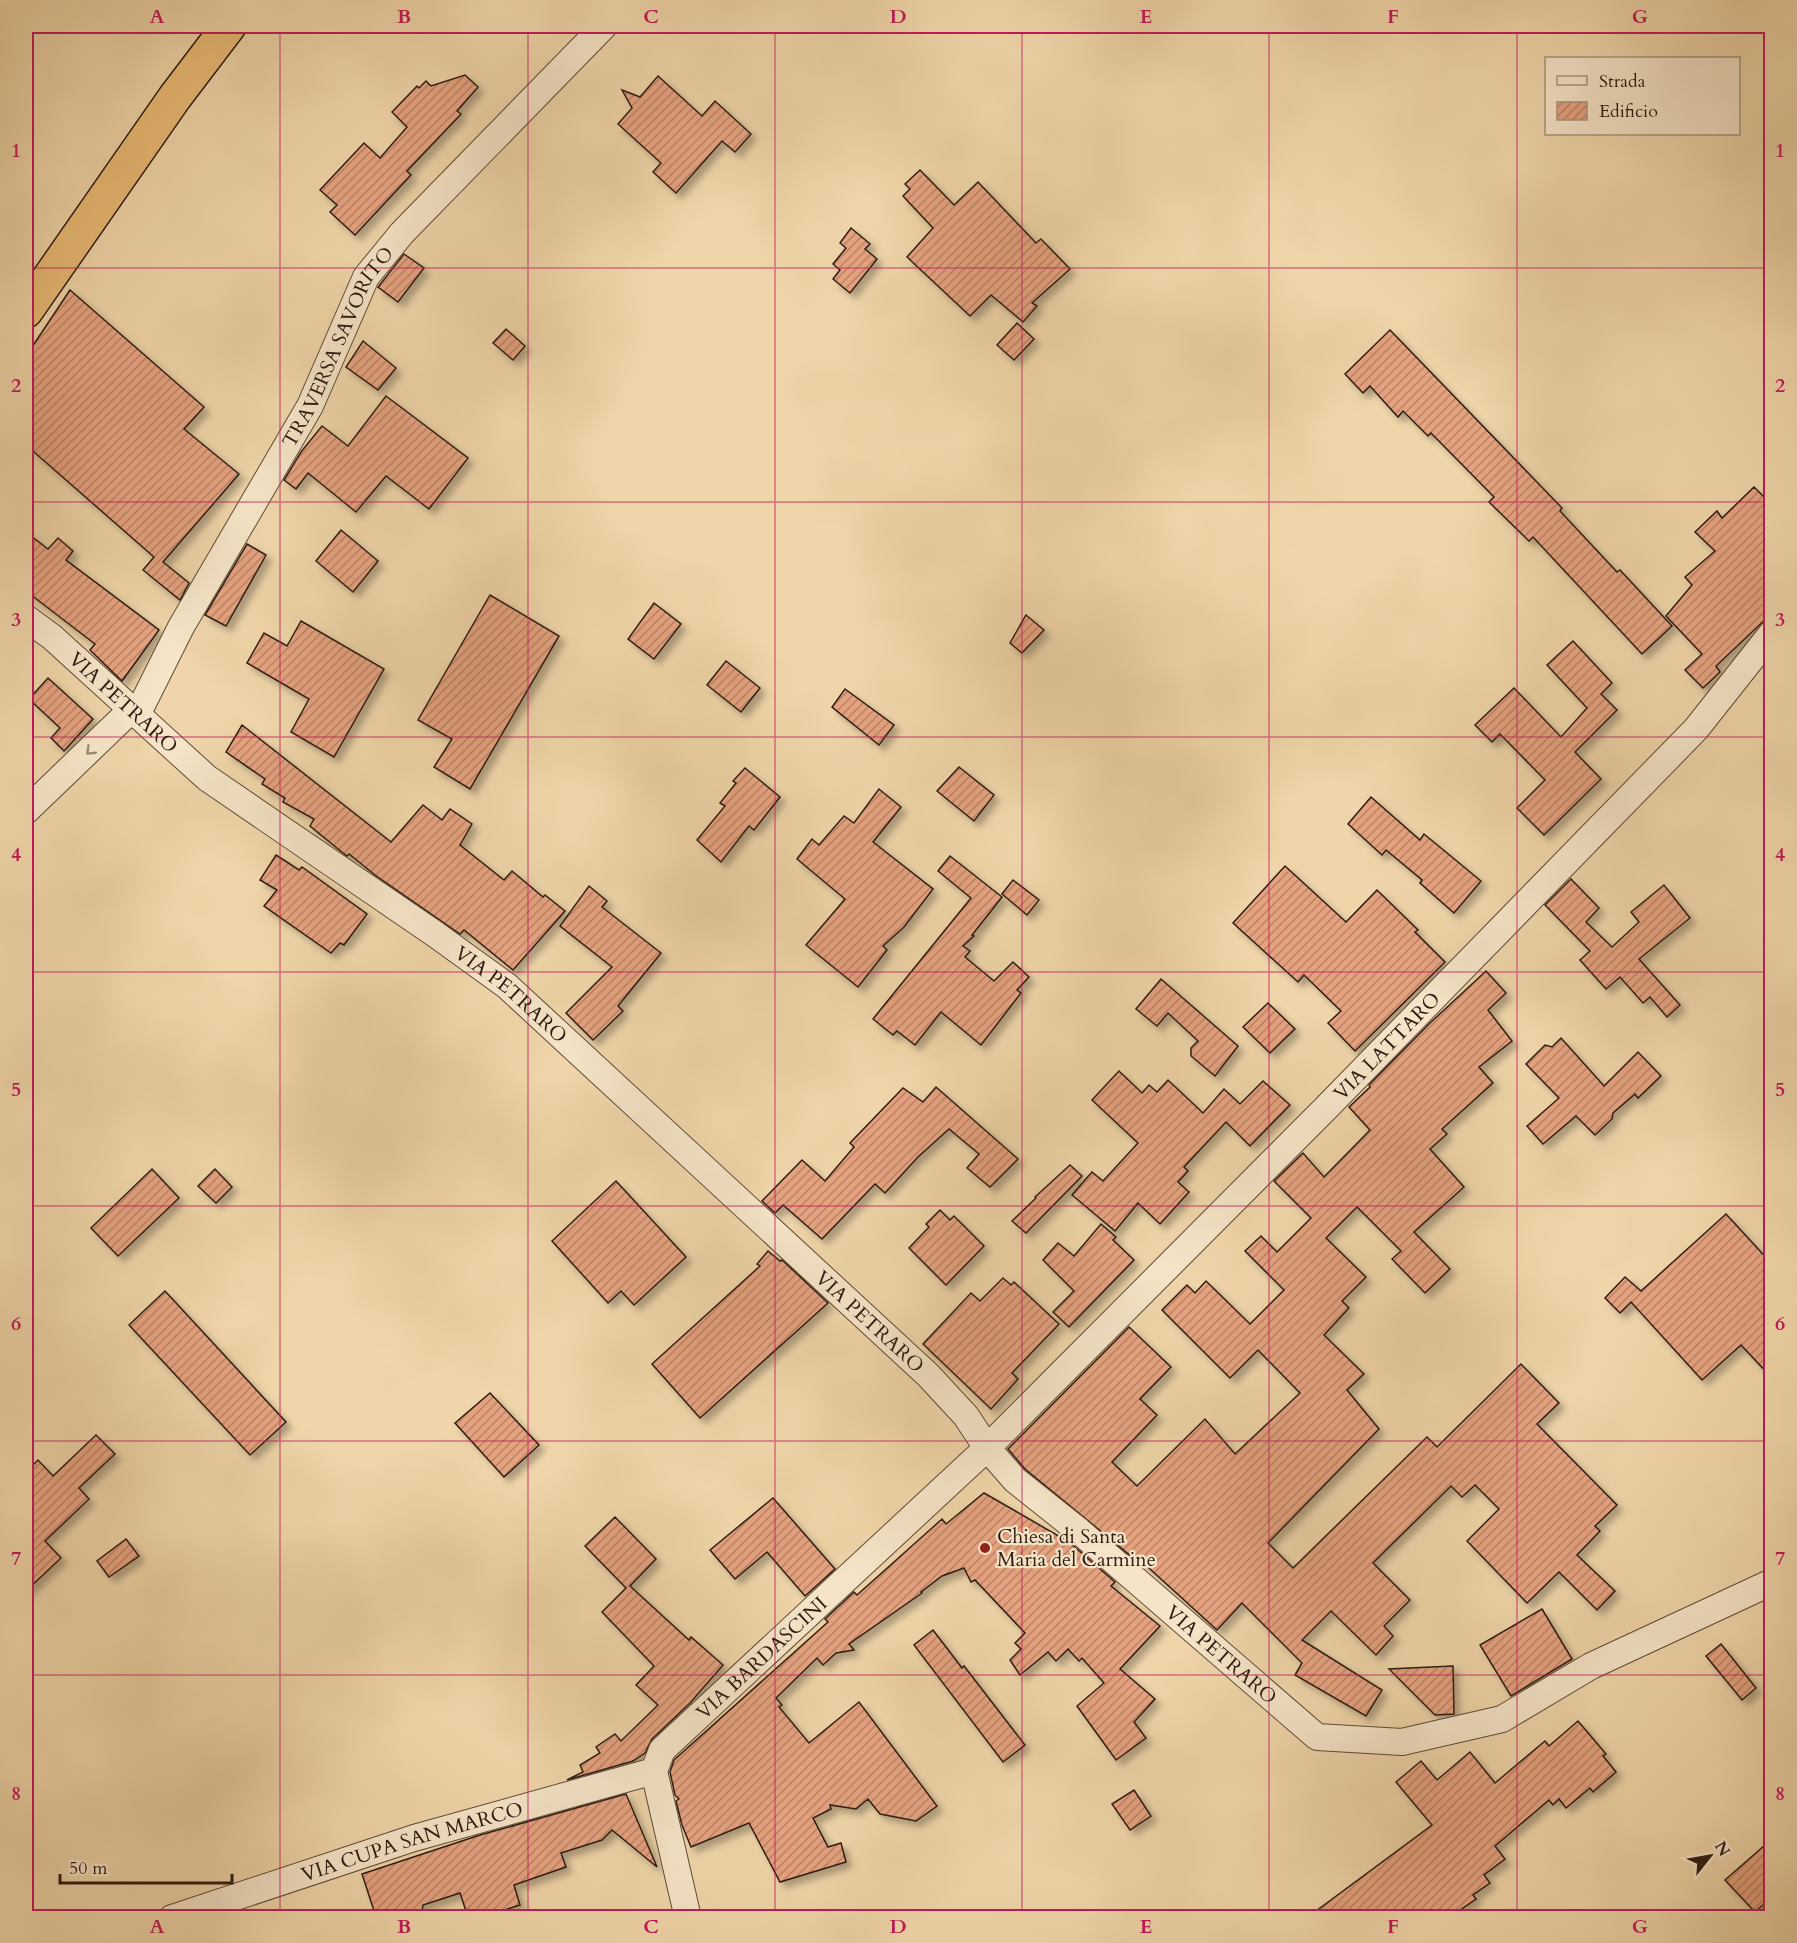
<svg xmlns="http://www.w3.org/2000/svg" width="1797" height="1943" font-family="Cardo,serif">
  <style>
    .building { fill: url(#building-hatch); stroke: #2e1b12; stroke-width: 1.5; filter: url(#shadow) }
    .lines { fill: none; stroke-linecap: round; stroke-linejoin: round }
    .minor-casing { stroke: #5e4a38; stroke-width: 28 }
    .highway-casing { stroke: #2e1b12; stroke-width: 36 }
    .minor { stroke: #f5e4c7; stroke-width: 26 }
    .highway { stroke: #e8ba74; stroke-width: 33 }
    .oneway { stroke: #9b8a76 }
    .grid { fill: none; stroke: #c2185b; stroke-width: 1.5; stroke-opacity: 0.55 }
    .poi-dot { fill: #8f2418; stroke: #f5e4c7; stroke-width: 2 }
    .labels { text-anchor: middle; stroke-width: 4.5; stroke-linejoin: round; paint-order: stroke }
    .street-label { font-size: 20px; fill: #2e1b12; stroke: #f5e4c7 }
    .poi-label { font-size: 20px; fill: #2e1b12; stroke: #f5e4c7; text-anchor: start }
    .neatline { fill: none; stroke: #c2185b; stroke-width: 2 }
    .grid-label { font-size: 20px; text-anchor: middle; font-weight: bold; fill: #c2185b }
  </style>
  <defs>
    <pattern id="building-hatch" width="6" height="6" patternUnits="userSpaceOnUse" patternTransform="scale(1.5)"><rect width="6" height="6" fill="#e5a27f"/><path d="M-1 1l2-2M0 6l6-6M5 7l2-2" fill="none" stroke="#ba8367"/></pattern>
    <filter id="shadow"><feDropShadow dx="5.5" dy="5.5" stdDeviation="3" flood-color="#0004"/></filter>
  </defs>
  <rect width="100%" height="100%" fill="#efd5a9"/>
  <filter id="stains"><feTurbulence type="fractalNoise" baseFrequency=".00333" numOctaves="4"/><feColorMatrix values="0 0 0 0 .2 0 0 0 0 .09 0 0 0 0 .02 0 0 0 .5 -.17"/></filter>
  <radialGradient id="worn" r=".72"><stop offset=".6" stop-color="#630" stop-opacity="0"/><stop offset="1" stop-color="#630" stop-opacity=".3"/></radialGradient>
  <g class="building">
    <path d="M 465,75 L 478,87 L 457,111 L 461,114 L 407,171 L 411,175 L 355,235 L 330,212 L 337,205 L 320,190 L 364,143 L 380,158 L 407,127 L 392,112 L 417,86 L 419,88 L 426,81 L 431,86 Z"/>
    <path d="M 658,76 L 702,116 L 715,101 L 751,134 L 735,152 L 722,141 L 676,193 L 653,172 L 661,163 L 618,124 L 632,108 L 622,90 L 640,97 Z"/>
    <path d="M 920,170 L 954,205 L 978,182 L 1036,243 L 1041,239 L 1070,269 L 1032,303 L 1037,306 L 1023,322 L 991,295 L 970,316 L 907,257 L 933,228 L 903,196 L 910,189 L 905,184 Z"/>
    <path d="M 851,228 L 870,244 L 865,249 L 877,259 L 850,293 L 833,279 L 840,270 L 833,264 L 846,248 L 840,243 Z"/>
    <path d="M 404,254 L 424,268 L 398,302 L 378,287 Z"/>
    <path d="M 70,290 L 204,407 L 184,429 L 239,474 L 163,562 L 189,583 L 180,600 L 143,570 L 154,557 L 26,445 L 26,356 Z"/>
    <path d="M 1017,323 L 1034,339 L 1014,360 L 997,345 Z"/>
    <path d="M 506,329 L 525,346 L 513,360 L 493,343 Z"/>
    <path d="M 1390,330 L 1562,508 L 1560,511 L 1617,572 L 1620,570 L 1672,626 L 1642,654 L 1533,537 L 1529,541 L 1489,502 L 1494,497 L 1431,433 L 1428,436 L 1403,411 L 1398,417 L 1370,386 L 1363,393 L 1345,374 Z"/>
    <path d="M 363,341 L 396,368 L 378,390 L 346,367 Z"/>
    <path d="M 386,396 L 468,458 L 429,509 L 386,476 L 356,512 L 308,473 L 296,489 L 284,480 L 301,452 L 322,426 L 348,446 Z"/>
    <path d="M 1754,487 L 1772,505 L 1772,613 L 1716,666 L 1720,672 L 1703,688 L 1685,670 L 1702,654 L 1666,616 L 1692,585 L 1685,577 L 1715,551 L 1695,532 L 1717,511 L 1722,518 Z"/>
    <path d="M 341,530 L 378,561 L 353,592 L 316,561 Z"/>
    <path d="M 26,532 L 48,549 L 58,538 L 73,551 L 66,560 L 159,630 L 122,681 L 90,650 L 95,644 L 26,591 Z"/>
    <path d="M 247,544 L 266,555 L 226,626 L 205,615 Z"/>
    <path d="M 490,595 L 559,636 L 470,789 L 434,767 L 452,739 L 418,720 Z"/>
    <path d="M 654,603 L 681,624 L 654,659 L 628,639 Z"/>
    <path d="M 1026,615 L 1044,630 L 1022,653 L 1010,643 Z"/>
    <path d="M 301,621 L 384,669 L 334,757 L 291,732 L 309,699 L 247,663 L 264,633 L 287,646 Z"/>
    <path d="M 1573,641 L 1612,683 L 1601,694 L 1617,710 L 1575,752 L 1601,779 L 1544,835 L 1517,808 L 1545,780 L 1500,734 L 1492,742 L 1475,725 L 1514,688 L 1561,737 L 1587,708 L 1547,665 Z"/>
    <path d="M 726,661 L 760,688 L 741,712 L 707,685 Z"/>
    <path d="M 48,678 L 93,719 L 64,751 L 51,738 L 60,728 L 29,699 Z"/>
    <path d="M 845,689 L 894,725 L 879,745 L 832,707 Z"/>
    <path d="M 242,725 L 391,842 L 423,805 L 442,820 L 450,809 L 472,824 L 460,845 L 504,880 L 512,871 L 543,897 L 545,895 L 565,911 L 513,970 L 464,930 L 460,934 L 375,875 L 349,854 L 347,856 L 343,853 L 310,826 L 314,819 L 283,802 L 285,798 L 262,784 L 265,779 L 226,752 Z"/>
    <path d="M 959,767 L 994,795 L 974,821 L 937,791 Z"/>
    <path d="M 745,768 L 780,797 L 754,830 L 749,826 L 721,862 L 697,840 L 725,806 L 720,803 L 736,783 L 733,781 Z"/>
    <path d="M 879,789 L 901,807 L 873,842 L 933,889 L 904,927 L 883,946 L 887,950 L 858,987 L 806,945 L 845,899 L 797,859 L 812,839 L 819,845 L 844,816 L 854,823 Z"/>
    <path d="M 1371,797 L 1420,840 L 1424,834 L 1481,881 L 1454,913 L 1420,883 L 1422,880 L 1386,850 L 1382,855 L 1348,824 Z"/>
    <path d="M 276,855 L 299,870 L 302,867 L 367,914 L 344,945 L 340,943 L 331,953 L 264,906 L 277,890 L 260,880 Z"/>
    <path d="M 950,856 L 1002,897 L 972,935 L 974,936 L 963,946 L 970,951 L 965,957 L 994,981 L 1013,962 L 1029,977 L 1017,990 L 1021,993 L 981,1045 L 941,1012 L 915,1045 L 897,1031 L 893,1035 L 873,1019 L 971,898 L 938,871 Z"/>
    <path d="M 1285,866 L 1346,922 L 1377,890 L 1418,930 L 1415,932 L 1445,962 L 1355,1051 L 1328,1023 L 1341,1011 L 1304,975 L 1298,982 L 1233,923 Z"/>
    <path d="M 1571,879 L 1599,908 L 1586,922 L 1612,947 L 1639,922 L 1631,912 L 1664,885 L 1690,918 L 1639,959 L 1680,1005 L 1667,1017 L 1650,997 L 1643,1003 L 1620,977 L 1606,989 L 1580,960 L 1590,951 L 1545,905 Z"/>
    <path d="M 1013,880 L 1039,900 L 1027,915 L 1002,894 Z"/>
    <path d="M 589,886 L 607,901 L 602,907 L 661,953 L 618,1006 L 623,1011 L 593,1040 L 566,1013 L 612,967 L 560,926 Z"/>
    <path d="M 1486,971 L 1506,993 L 1488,1010 L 1512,1041 L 1479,1067 L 1493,1083 L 1442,1129 L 1447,1134 L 1430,1149 L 1464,1187 L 1414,1232 L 1450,1269 L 1425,1293 L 1392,1259 L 1401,1251 L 1357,1207 L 1326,1238 L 1366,1277 L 1342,1301 L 1349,1308 L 1324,1335 L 1364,1374 L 1347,1390 L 1379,1429 L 1268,1543 L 1293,1568 L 1427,1437 L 1437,1447 L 1521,1364 L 1559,1403 L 1537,1424 L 1617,1505 L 1595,1526 L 1600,1531 L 1577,1555 L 1615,1591 L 1597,1610 L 1559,1572 L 1527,1603 L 1467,1541 L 1499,1509 L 1475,1485 L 1462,1497 L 1451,1486 L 1373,1563 L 1410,1600 L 1384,1626 L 1393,1636 L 1376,1655 L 1331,1611 L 1302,1640 L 1382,1690 L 1366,1716 L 1295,1675 L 1302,1663 L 1242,1603 L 1217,1630 L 1139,1559 L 1137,1561 L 1025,1469 L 1008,1449 L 1129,1327 L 1171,1367 L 1140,1399 L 1157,1415 L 1112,1462 L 1137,1486 L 1205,1419 L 1235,1454 L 1300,1393 L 1258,1350 L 1230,1378 L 1162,1310 L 1187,1285 L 1195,1293 L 1206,1281 L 1250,1324 L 1284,1290 L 1245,1251 L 1261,1236 L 1277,1252 L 1311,1218 L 1274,1181 L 1303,1153 L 1324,1177 L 1370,1130 L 1349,1107 L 1370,1087 L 1369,1085 L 1430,1023 Z"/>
    <path d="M 1161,979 L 1238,1046 L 1215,1076 L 1191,1056 L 1191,1048 L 1198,1041 L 1168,1013 L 1157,1026 L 1136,1009 Z"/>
    <path d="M 1268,1003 L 1295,1029 L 1270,1053 L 1243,1027 Z"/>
    <path d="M 1561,1038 L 1604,1086 L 1638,1052 L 1661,1076 L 1638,1098 L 1635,1094 L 1613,1113 L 1612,1119 L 1595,1135 L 1576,1116 L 1543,1144 L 1527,1126 L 1559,1098 L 1526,1064 L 1545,1045 L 1552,1047 Z"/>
    <path d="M 1119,1071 L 1142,1093 L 1149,1085 L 1157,1092 L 1168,1080 L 1203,1113 L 1224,1089 L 1240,1104 L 1263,1081 L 1290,1105 L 1250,1146 L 1226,1122 L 1184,1167 L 1188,1171 L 1178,1182 L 1189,1192 L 1160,1224 L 1138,1203 L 1115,1231 L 1072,1195 L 1092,1172 L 1103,1181 L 1138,1143 L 1092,1100 Z"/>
    <path d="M 936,1087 L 1018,1159 L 990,1187 L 967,1168 L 979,1154 L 949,1129 L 918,1157 L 885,1193 L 875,1184 L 822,1239 L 783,1205 L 775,1213 L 762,1201 L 802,1160 L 825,1181 L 854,1147 L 850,1143 L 903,1088 L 923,1102 Z"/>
    <path d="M 1070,1165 L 1082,1176 L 1026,1233 L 1012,1221 L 1036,1198 L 1035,1197 Z"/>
    <path d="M 152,1169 L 179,1198 L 118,1256 L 91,1228 Z"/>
    <path d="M 215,1169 L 232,1187 L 216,1203 L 198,1186 Z"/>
    <path d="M 616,1181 L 686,1257 L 634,1305 L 621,1291 L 608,1303 L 552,1241 Z"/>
    <path d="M 940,1210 L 950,1220 L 954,1216 L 984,1246 L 946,1285 L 909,1248 L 929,1227 L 926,1224 Z"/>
    <path d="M 1726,1214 L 1772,1264 L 1772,1378 L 1741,1345 L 1702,1380 L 1631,1302 L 1620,1313 L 1605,1298 L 1625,1277 L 1641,1291 Z"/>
    <path d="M 1101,1224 L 1116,1237 L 1113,1240 L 1134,1260 L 1069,1327 L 1053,1312 L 1074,1291 L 1043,1260 L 1058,1243 L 1074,1256 Z"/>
    <path d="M 768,1251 L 780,1261 L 782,1260 L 828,1303 L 700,1418 L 652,1364 L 760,1266 L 757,1264 Z"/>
    <path d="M 1003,1278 L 1011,1285 L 1014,1282 L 1059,1324 L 1012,1373 L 1018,1379 L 991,1409 L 923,1344 L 971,1293 L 980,1301 Z"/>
    <path d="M 165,1291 L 286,1422 L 250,1455 L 129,1325 Z"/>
    <path d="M 490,1393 L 539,1445 L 504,1477 L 455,1423 Z"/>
    <path d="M 96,1435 L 115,1454 L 79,1488 L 89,1499 L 45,1541 L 61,1558 L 26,1591 L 26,1472 L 38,1460 L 53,1476 Z"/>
    <path d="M 984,1493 L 1069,1542 L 1115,1582 L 1111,1586 L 1160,1626 L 1120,1669 L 1155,1699 L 1134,1722 L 1146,1738 L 1116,1760 L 1077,1706 L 1104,1683 L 1082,1658 L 1079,1661 L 1068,1649 L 1056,1661 L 1048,1652 L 1020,1675 L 1010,1660 L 1021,1649 L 1015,1643 L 1025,1633 L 975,1580 L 971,1582 L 964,1568 L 942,1576 L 921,1592 L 922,1593 L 849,1644 L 854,1650 L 836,1653 L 823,1665 L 817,1658 L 776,1698 L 782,1705 L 779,1707 L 809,1743 L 859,1702 L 937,1806 L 916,1821 L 880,1814 L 868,1799 L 856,1809 L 830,1805 L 831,1809 L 813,1818 L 828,1847 L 841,1843 L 846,1862 L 780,1882 L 749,1823 L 691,1847 L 682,1825 L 676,1801 L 679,1799 L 675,1795 L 670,1772 L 674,1760 L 828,1622 L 825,1619 L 854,1592 L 857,1595 L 942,1519 L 946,1524 Z"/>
    <path d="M 773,1498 L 835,1569 L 805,1596 L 767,1552 L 735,1579 L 710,1550 Z"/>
    <path d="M 615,1517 L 656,1559 L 630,1586 L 689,1640 L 691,1637 L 723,1665 L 690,1703 L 652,1739 L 645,1753 L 633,1761 L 567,1780 L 583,1772 L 580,1765 L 600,1753 L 596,1747 L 615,1734 L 621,1741 L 658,1705 L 636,1685 L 654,1666 L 602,1612 L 626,1588 L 585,1546 Z"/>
    <path d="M 126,1539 L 139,1556 L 109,1577 L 97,1561 Z"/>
    <path d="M 1542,1609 L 1572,1659 L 1511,1696 L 1480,1645 Z"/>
    <path d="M 933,1630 L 962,1668 L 964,1666 L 1025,1745 L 1003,1762 L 914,1645 Z"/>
    <path d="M 1721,1644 L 1756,1688 L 1742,1700 L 1706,1656 Z"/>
    <path d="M 1453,1666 L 1454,1714 L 1435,1715 L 1389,1669 Z"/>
    <path d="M 1578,1721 L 1606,1754 L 1603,1756 L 1616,1772 L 1593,1792 L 1590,1788 L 1566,1808 L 1559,1799 L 1553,1805 L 1549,1800 L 1495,1846 L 1505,1859 L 1484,1875 L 1490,1883 L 1473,1895 L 1476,1899 L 1450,1917 L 1308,1917 L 1432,1825 L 1396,1782 L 1421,1761 L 1437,1780 L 1470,1752 L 1495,1783 L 1545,1741 L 1549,1746 Z"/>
    <path d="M 1134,1790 L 1151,1816 L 1130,1830 L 1112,1804 Z"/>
    <path d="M 626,1794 L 657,1867 L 612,1830 L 602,1840 L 561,1853 L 566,1867 L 514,1885 L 520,1905 L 483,1917 L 468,1917 L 460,1893 L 423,1905 L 422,1911 L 401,1917 L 376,1917 L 362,1874 L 480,1835 Z"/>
    <path d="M 1772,1839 L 1772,1897 L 1755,1912 L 1725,1880 Z"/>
  </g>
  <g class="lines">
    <g class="minor-casing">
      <g id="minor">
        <path id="s1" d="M 26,618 L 52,637 L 207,778 L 435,934 L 507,986 L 928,1375 L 966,1416 L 987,1448 L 1015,1480 L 1079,1531 L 1317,1737 L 1402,1742 L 1502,1719 L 1591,1666 L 1772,1582"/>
        <path id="s2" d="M 137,715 L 181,627 L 310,406 L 366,277 L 402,233 L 604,26"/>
        <path d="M 26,811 L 131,710"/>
        <path id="s3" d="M 172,1918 L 414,1838 L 654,1771"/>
        <path id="s4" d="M 688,1918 L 654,1771 L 662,1750 L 987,1448 L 1324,1110 L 1696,729 L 1772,633"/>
      </g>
    </g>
    <g class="highway-casing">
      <path id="highway" d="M 26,311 L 175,97 L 229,26"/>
    </g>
    <use href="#minor" class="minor"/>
    <use href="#highway" class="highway"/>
  </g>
  <defs><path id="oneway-chevron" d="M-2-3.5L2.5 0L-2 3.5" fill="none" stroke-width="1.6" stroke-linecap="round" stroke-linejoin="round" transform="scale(1.5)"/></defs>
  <use class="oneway" href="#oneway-chevron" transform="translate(90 751) rotate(136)"/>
  <path class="grid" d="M 280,26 L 280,1918M 528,26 L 528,1918M 775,26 L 775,1918M 1022,26 L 1022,1918M 1269,26 L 1269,1918M 1517,26 L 1517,1918M 26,268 L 1772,268M 26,502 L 1772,502M 26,737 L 1772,737M 26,972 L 1772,972M 26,1206 L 1772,1206M 26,1441 L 1772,1441M 26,1675 L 1772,1675"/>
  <circle class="poi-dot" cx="985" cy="1548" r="6"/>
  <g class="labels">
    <g class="street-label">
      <text dy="7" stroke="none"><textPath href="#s2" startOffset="420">TRAVERSA SAVORITO</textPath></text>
      <text dy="7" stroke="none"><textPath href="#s1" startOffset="129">VIA PETRARO</textPath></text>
      <text dy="7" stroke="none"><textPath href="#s1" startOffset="615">VIA PETRARO</textPath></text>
      <text dy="7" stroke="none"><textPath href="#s4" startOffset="1184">VIA LATTARO</textPath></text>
      <text dy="7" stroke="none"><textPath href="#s1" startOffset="1101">VIA PETRARO</textPath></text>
      <text dy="7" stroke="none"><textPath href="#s1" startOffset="1587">VIA PETRARO</textPath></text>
      <text dy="7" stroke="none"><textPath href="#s4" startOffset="309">VIA BARDASCINI</textPath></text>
      <text dy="7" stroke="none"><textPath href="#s3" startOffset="252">VIA CUPA SAN MARCO</textPath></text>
    </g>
    <g class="poi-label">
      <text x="997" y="1543">Chiesa di Santa<tspan x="997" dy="23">Maria del Carmine</tspan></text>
    </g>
  </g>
  <rect width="1797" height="1943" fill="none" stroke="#efd5a9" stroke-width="66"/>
  <rect x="1545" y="57" width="195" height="78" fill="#f5e4c7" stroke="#a5947f" stroke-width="1.5"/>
  <rect x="1557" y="76" width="30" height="9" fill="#f5e4c7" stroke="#a5947f" stroke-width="1.5"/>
  <text x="1599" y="87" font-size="18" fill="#2e1b12">Strada</text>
  <rect x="1557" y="102" width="30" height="18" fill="url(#building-hatch)" stroke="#a5947f" stroke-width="1.5"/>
  <text x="1599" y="117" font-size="18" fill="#2e1b12">Edificio</text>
  <g transform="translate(1710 1856) rotate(59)" stroke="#f5e4c7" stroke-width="4.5" paint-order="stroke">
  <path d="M0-4.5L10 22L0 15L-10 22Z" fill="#2e1b12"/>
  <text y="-9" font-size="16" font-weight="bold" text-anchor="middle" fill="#2e1b12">N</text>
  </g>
  <path d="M60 1874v9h172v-9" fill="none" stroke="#2e1b12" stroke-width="3"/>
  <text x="69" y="1874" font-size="18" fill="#2e1b12" stroke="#f5e4c7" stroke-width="4.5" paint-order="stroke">50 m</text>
  <rect x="33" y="33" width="1731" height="1877" class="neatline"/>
  <g class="grid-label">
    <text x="157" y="23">A</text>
    <text x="404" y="23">B</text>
    <text x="651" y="23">C</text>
    <text x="898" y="23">D</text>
    <text x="1146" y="23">E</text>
    <text x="1393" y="23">F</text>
    <text x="1640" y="23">G</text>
    <text x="16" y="157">1</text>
    <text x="1780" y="157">1</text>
    <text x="16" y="392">2</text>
    <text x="1780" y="392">2</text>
    <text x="16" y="626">3</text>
    <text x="1780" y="626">3</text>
    <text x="16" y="861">4</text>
    <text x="1780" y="861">4</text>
    <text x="16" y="1096">5</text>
    <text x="1780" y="1096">5</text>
    <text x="16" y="1330">6</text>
    <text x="1780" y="1330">6</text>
    <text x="16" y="1565">7</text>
    <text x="1780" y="1565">7</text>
    <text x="16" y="1800">8</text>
    <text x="1780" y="1800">8</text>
    <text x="157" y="1933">A</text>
    <text x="404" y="1933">B</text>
    <text x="651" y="1933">C</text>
    <text x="898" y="1933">D</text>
    <text x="1146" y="1933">E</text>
    <text x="1393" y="1933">F</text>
    <text x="1640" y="1933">G</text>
  </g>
  <rect width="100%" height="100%" filter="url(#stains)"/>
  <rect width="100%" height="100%" fill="url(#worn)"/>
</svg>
